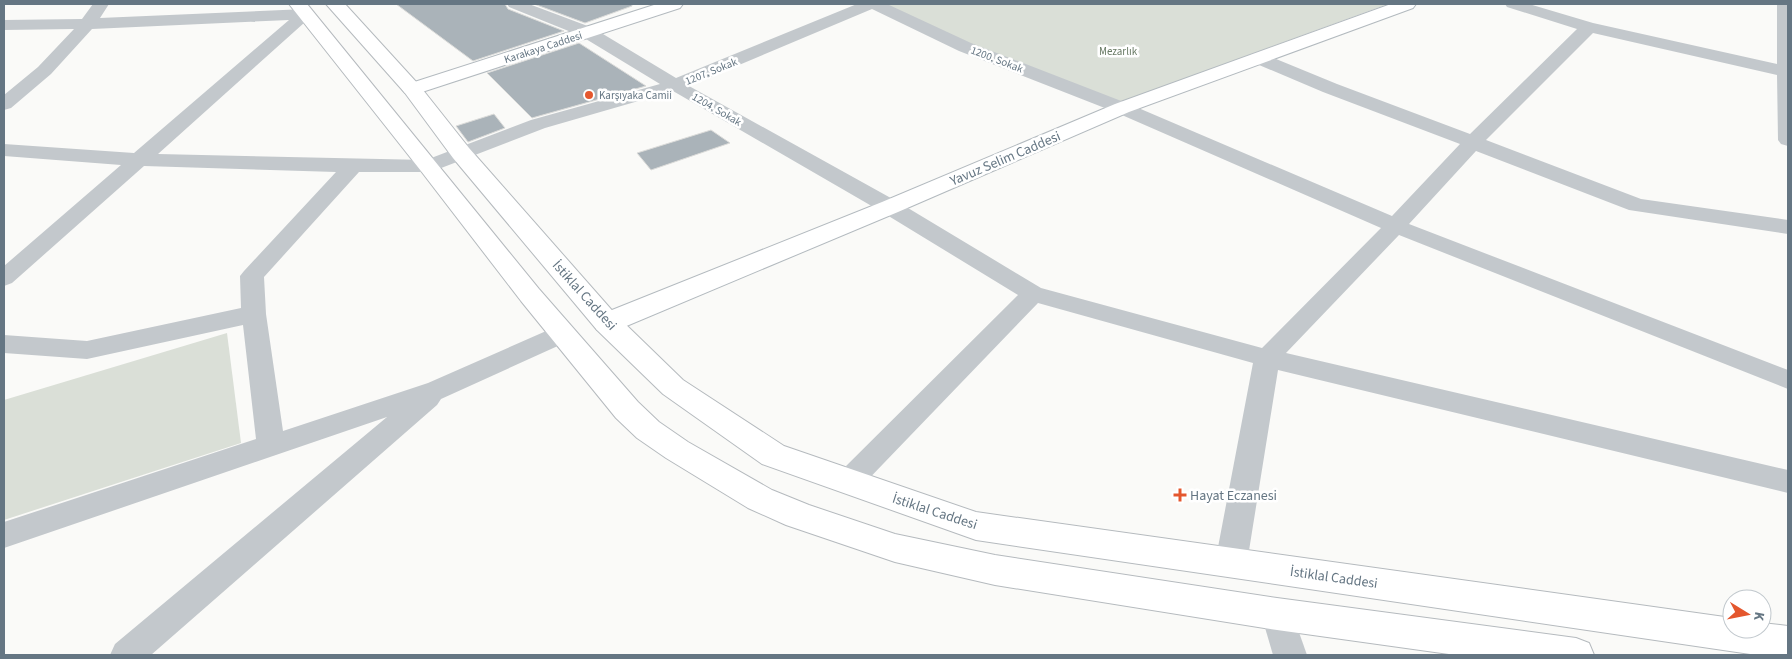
<svg xmlns="http://www.w3.org/2000/svg" width="1792" height="659" font-family="'Source Sans 3',sans-serif">
  <style>
    .green { fill: #dadfd7 }
    .building { fill: #aab3b9; stroke: #dcdcda }
    .lines { fill: none; stroke-linecap: round; stroke-linejoin: round }
    .secondary-casing { stroke: #b3babf; stroke-width: 2 }
    .primary-casing { stroke: #b5babe; stroke-width: 2 }
    .street { fill: #c3c8cc; fill-rule: evenodd }
    .secondary { fill: #fff; fill-rule: evenodd }
    .primary { fill: #fff; fill-rule: evenodd }
    .poi-dot { fill: #e4572e; stroke: #fff; stroke-width: 2 }
    .labels { text-anchor: middle; stroke-width: 5; stroke-linejoin: round; paint-order: stroke }
    .far-street-label { font-size: 11px; fill: #657683; stroke: #fff }
    .far-park-label { font-size: 11px; fill: #687a64; stroke: #fff }
    .far-poi-label { font-size: 11px; fill: #657683; stroke: #fff; text-anchor: start }
    .street-label { font-size: 14px; fill: #657683; stroke: #fff }
    .poi-label { font-size: 14px; fill: #657683; stroke: #fff; text-anchor: start }
  </style>
  <rect width="100%" height="100%" fill="#fafaf8"/>
  <g class="green">
    <path d="M 883,4 L 1388,4 L 1118,103 L 1011,61 L 899,13 Z"/>
    <path d="M 227,333 L 241,443 L 4,520 L 4,400 Z"/>
  </g>
  <g class="building">
    <path d="M 396,4 L 505,4 L 508,9 L 564,31 L 473,61 Z"/>
    <path d="M 534,4 L 632,4 L 632,6 L 585,23 Z"/>
    <path d="M 579,43 L 646,86 L 532,118 L 487,73 Z"/>
    <path d="M 494,114 L 505,128 L 468,142 L 456,126 Z"/>
    <path d="M 711,130 L 730,143 L 651,170 L 637,153 Z"/>
  </g>
  <g class="lines">
    <g class="secondary-casing">
      <g id="secondary">
        <path d="M 657,4 L 683,4 L 680,8 L 419,93 L 412,95 L 405,93 L 402,89 L 405,85 Z"/>
        <path d="M 1391,4 L 1416,4 L 1413,8 L 1129,112 L 898,212 L 617,330 L 607,332 L 597,330 L 593,323 L 597,316 L 882,202 L 1115,104 Z"/>
      </g>
    </g>
    <g class="primary-casing">
      <g id="primary">
        <path d="M 289,4 L 307,4 L 539,289 L 638,402 L 659,422 L 688,442 L 772,490 L 809,505 L 895,534 L 995,555 L 1277,598 L 1576,638 L 1589,643 L 1594,655 L 1456,655 L 1277,630 L 995,585 L 895,562 L 786,525 L 748,508 L 666,458 L 637,438 L 616,418 L 521,301 L 421,171 Z"/>
        <path d="M 326,4 L 345,4 L 419,85 L 469,148 L 617,316 L 683,380 L 784,446 L 976,512 L 1732,618 L 1732,629 L 1762,629 L 1762,623 L 1788,626 L 1788,655 L 1757,655 L 976,540 L 762,464 L 663,394 L 597,330 L 453,158 L 405,93 Z"/>
      </g>
    </g>
    <g class="street">
      <path d="M 93,4 L 109,4 L 100,18 L 306,9 L 312,11 L 314,14 L 158,154 L 426,160 L 531,120 L 660,84 L 581,36 L 509,7 L 507,4 L 529,4 L 593,28 L 676,78 L 857,4 L 887,4 L 971,43 L 1129,104 L 1392,216 L 1460,144 L 1323,92 L 1252,62 L 1249,58 L 1252,54 L 1258,53 L 1264,54 L 1337,84 L 1470,134 L 1577,29 L 1507,7 L 1505,4 L 1529,4 L 1593,23 L 1777,64 L 1777,4 L 1788,4 L 1788,146 L 1781,144 L 1778,140 L 1777,75 L 1593,33 L 1486,140 L 1641,199 L 1788,220 L 1788,234 L 1629,210 L 1476,151 L 1409,224 L 1788,370 L 1788,389 L 1399,235 L 1286,353 L 1788,470 L 1788,493 L 1278,370 L 1247,563 L 1242,572 L 1231,576 L 1220,572 L 1215,563 L 1253,363 L 1038,303 L 858,490 L 848,494 L 838,490 L 833,482 L 838,474 L 1018,295 L 882,212 L 673,91 L 545,128 L 436,170 L 429,172 L 359,172 L 264,277 L 266,314 L 283,431 L 428,383 L 553,328 L 562,325 L 571,328 L 575,334 L 571,340 L 441,399 L 437,405 L 151,655 L 110,655 L 115,644 L 387,417 L 4,548 L 4,522 L 256,439 L 243,325 L 87,359 L 4,353 L 4,335 L 87,341 L 241,308 L 240,276 L 244,271 L 336,172 L 144,166 L 12,283 L 4,286 L 4,266 L 121,165 L 4,156 L 4,144 L 134,153 L 289,20 L 92,29 L 51,74 L 11,108 L 4,110 L 4,95 L 38,67 L 74,29 L 4,30 L 4,20 L 82,19 ZM 872,9 L 959,51 L 1115,112 L 1381,228 L 1262,348 L 1041,288 L 898,202 L 689,86 Z"/>
      <path d="M 1277,599 L 1289,604 L 1307,655 L 1273,655 L 1261,614 L 1265,604 Z"/>
    </g>
    <use href="#secondary" class="secondary"/>
    <use href="#primary" class="primary"/>
  </g>
  <g class="poi-dot">
    <circle cx="589" cy="95" r="5"/>
    <path d="M1177.5 487.5h5v5h5v5h-5v5h-5v-5h-5v-5h5z"/>
  </g>
  <g class="labels">
    <g class="far-street-label">
      <text transform="translate(543 47) rotate(-18)" y="4">Karakaya Caddesi</text>
      <text transform="translate(997 59) rotate(21)" y="4">1200. Sokak</text>
      <text transform="translate(711 71) rotate(-22)" y="4">1207. Sokak</text>
      <text transform="translate(717 109) rotate(30)" y="4">1204. Sokak</text>
    </g>
    <g class="far-park-label">
      <text x="1118" y="55">Mezarlık</text>
    </g>
    <g class="far-poi-label">
      <text x="599" y="99">Karşıyaka Camii</text>
    </g>
    <g class="street-label">
      <text transform="translate(1005 158) rotate(-23)" y="5">Yavuz Selim Caddesi</text>
      <text transform="translate(585 295) rotate(48)" y="5">İstiklal Caddesi</text>
      <text transform="translate(935 511) rotate(18)" y="5">İstiklal Caddesi</text>
      <text transform="translate(1334 577) rotate(8)" y="5">İstiklal Caddesi</text>
    </g>
    <g class="poi-label">
      <text x="1190" y="500">Hayat Eczanesi</text>
    </g>
  </g>
  <rect width="1792" height="659" fill="none" stroke="#657683" stroke-width="10"/>
  <g transform="translate(1747 614) rotate(100)"><circle r="24" fill="#ffffff" stroke="#c1c8cd"/>
  <path d="M0-4L9 19L0 12L-9 19Z" fill="#e4572e"/>
  <text y="-8" font-size="14" font-weight="bold" text-anchor="middle" fill="#657683">K</text>
  </g>
</svg>
